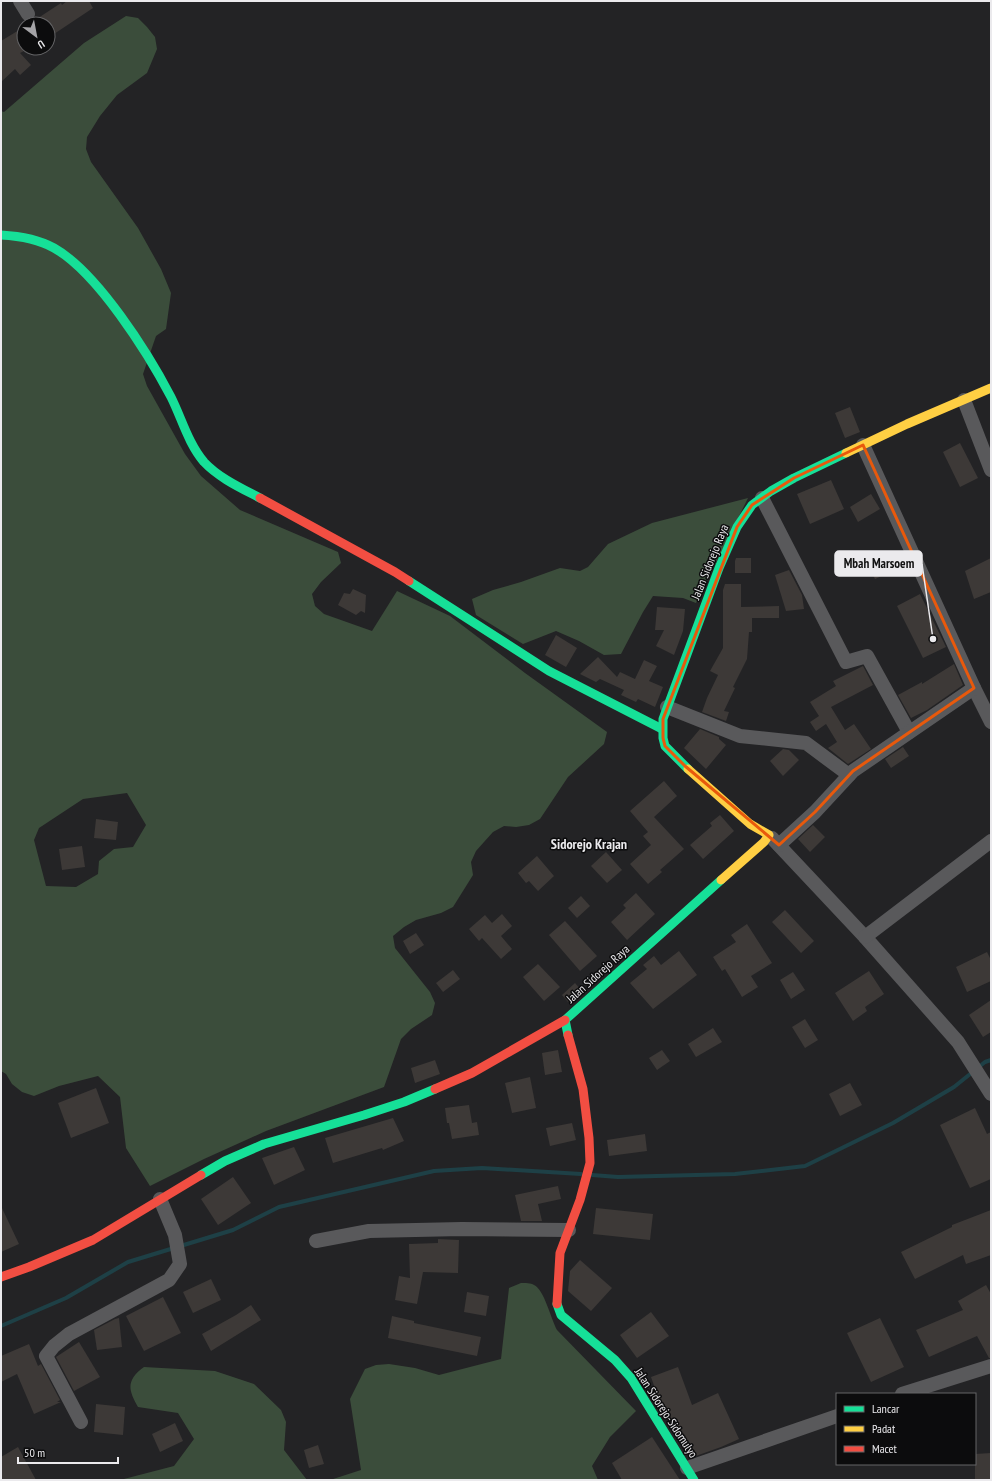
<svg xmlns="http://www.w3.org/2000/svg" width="992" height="1481" font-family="'PT Sans Narrow',sans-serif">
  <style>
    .forest { fill: #3b4d3b; fill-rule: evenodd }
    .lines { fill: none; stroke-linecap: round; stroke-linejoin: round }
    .stream { stroke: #1e4046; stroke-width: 4 }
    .building { fill: #3d3937 }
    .street { stroke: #59595b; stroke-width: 14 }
    .fast { stroke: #16e098; stroke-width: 9 }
    .slow { stroke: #ffcf43; stroke-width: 9 }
    .jam { stroke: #f24e42; stroke-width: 9 }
    .marked { fill: none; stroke: #e8590c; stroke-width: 3; stroke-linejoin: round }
    .labels { text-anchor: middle; stroke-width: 3; stroke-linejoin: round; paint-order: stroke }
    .street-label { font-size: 12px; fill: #ebeaed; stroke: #0c0c0d }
    .quarter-label { font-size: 14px; font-weight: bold; fill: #ebeaed; stroke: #0c0c0d }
    .leader { fill: none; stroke: #ebeaed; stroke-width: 1.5 }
    .callout-dot { fill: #ebeaed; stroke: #0c0c0d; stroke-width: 1.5 }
    .callout { fill: #ebeaed; stroke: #ebeaed; stroke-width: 1.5 }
    .callout-label { font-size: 13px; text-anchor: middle; font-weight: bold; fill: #111 }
  </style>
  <rect width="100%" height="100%" fill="#232325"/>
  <g class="forest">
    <path d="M 126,16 L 138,18 L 147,27 L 155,37 L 157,49 L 147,73 L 117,95 L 100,116 L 87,137 L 86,149 L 91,162 L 138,228 L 161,269 L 171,293 L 166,329 L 156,336 L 143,374 L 147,386 L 185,454 L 201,476 L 240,510 L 338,552 L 341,563 L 321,582 L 312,594 L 315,606 L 324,614 L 372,631 L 397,591 L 450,616 L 525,673 L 607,732 L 604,744 L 568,777 L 540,819 L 529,825 L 516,827 L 504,826 L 493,832 L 484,842 L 476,851 L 471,862 L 473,875 L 453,907 L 441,913 L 416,920 L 404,927 L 393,936 L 395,948 L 430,992 L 435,1003 L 432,1015 L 411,1029 L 401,1039 L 384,1087 L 266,1131 L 204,1159 L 150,1186 L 126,1148 L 120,1097 L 98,1076 L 59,1086 L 34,1096 L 22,1092 L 12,1084 L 6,1074 L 1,1071 L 1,111 L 4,112 L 84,43 ZM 127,793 L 146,825 L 133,847 L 114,849 L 99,861 L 98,874 L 76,887 L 46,886 L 34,840 L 39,828 L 83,799 Z"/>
    <path d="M 748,498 L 696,603 L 683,598 L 653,596 L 643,612 L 621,654 L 604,655 L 579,641 L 556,631 L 523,644 L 476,615 L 472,599 L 493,590 L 521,582 L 560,568 L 580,571 L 588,567 L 608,544 L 652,523 Z"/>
    <path d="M 521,1283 C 525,1283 531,1283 534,1285 C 544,1289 551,1319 557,1330 L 636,1411 L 610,1437 L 592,1466 L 598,1480 L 330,1480 L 361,1470 L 350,1399 L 365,1369 L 376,1365 L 389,1364 L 415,1368 L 439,1375 L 501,1359 L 509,1288 Z"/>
    <path d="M 144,1367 L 215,1371 L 254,1384 L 281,1410 L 286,1422 L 284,1450 L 307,1480 L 120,1480 L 174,1466 L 194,1439 L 178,1413 L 138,1407 C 128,1390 126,1380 144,1367 Z"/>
  </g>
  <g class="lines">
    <g class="stream">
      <path d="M 592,1175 L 618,1177 L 735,1174 L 805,1166 L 893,1123 L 954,1087 L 985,1062 L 991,1060"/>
      <path d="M 1,1326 L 66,1298 L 128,1262 L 233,1230 L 279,1207 L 434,1171 L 482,1168 L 581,1174"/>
    </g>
  </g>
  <g class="building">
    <path d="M 67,1 L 89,1 L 93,8 L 48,38 L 48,24 L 29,24 L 61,3 L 62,5 Z"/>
    <path d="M 24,27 L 24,51 L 20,53 L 31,65 L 20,75 L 15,69 L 1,82 L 1,41 Z"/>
    <path d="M 850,407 L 860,432 L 845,438 L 835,413 Z"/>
    <path d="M 960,443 L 978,478 L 960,487 L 943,452 Z"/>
    <path d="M 831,480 L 844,509 L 810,524 L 797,494 Z"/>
    <path d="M 871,494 L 880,509 L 858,522 L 850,507 Z"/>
    <path d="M 888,554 L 895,570 L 875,579 L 867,563 Z"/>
    <path d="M 736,558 L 751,558 L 751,573 L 735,573 L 735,561 Z"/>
    <path d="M 991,558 L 991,592 L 974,599 L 965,571 Z"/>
    <path d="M 789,570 L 802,595 L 804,609 L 786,611 L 775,575 Z"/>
    <path d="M 725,584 L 741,584 L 741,607 L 779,606 L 779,618 L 752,618 L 752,632 L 749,632 L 747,659 L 733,687 L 735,688 L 724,711 L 729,712 L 726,721 L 702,712 L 707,698 L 718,675 L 710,671 L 723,648 L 723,590 Z"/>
    <path d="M 353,589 L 366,595 L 365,613 L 361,611 L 356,615 L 338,605 L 344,593 L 350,594 Z"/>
    <path d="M 920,594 L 946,647 L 923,658 L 897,606 Z"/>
    <path d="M 657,607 L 685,609 L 683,631 L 674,655 L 656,646 L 664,630 L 655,630 Z"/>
    <path d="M 556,635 L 577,648 L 566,667 L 545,655 Z"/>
    <path d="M 598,657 L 617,677 L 620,672 L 635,679 L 644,660 L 657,666 L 649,681 L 663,687 L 655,707 L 638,699 L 636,702 L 621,695 L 624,690 L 600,679 L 596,682 L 580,674 Z"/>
    <path d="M 954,664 L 963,685 L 927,710 L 911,718 L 898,695 L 922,682 L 922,684 Z"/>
    <path d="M 863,666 L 873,685 L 831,707 L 845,730 L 854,724 L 871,749 L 848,764 L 828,748 L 837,742 L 826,724 L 816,731 L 810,722 L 819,716 L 810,702 L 836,686 L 833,681 Z"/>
    <path d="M 700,729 L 719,737 L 719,739 L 726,745 L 706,769 L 684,748 Z"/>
    <path d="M 903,747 L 909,756 L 891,768 L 885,759 Z"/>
    <path d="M 783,749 L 789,750 L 799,760 L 783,776 L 770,761 Z"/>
    <path d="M 664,781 L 677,796 L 654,817 L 684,849 L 660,870 L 662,872 L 648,884 L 630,864 L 651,845 L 643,836 L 648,832 L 630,811 Z"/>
    <path d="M 720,815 L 734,831 L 703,859 L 690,845 L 712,826 L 710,823 Z"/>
    <path d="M 96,819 L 118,822 L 116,840 L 94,838 Z"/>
    <path d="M 813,825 L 825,837 L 810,852 L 798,839 Z"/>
    <path d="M 82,846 L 85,867 L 62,870 L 59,849 Z"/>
    <path d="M 606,852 L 622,870 L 607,883 L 591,866 Z"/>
    <path d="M 537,856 L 554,876 L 538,891 L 529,881 L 526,883 L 518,873 Z"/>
    <path d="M 636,893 L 655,914 L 627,940 L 611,922 L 626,908 L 623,905 Z"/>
    <path d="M 581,896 L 590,906 L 577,918 L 568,908 Z"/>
    <path d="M 785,910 L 814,941 L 801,953 L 772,922 Z"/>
    <path d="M 502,914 L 512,926 L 501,936 L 512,949 L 501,959 L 482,938 L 479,941 L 469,929 L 485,915 L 492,923 Z"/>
    <path d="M 565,921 L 597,956 L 580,971 L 549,935 Z"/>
    <path d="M 747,924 L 772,963 L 751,976 L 758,987 L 742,997 L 725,969 L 722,971 L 713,957 L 736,942 L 731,935 Z"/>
    <path d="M 416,933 L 424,945 L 410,954 L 403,941 Z"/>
    <path d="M 679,951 L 697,975 L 653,1009 L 630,983 L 647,969 L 643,965 L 654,956 L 661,965 Z"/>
    <path d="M 987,952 L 991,960 L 991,981 L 967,992 L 956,967 Z"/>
    <path d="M 538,964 L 560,987 L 544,1001 L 523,977 Z"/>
    <path d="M 453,970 L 460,979 L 443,992 L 436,983 Z"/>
    <path d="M 869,971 L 884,994 L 865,1007 L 867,1011 L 853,1021 L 835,993 Z"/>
    <path d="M 793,972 L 805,990 L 791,999 L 780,980 Z"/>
    <path d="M 575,983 L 581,990 L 568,1002 L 562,995 Z"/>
    <path d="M 991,1000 L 991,1032 L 983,1037 L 969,1015 Z"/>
    <path d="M 805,1019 L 818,1040 L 805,1048 L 792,1027 Z"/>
    <path d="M 713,1028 L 722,1042 L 696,1057 L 688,1044 Z"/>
    <path d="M 558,1050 L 562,1072 L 545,1075 L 542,1053 Z"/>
    <path d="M 662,1050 L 670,1061 L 657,1070 L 649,1058 Z"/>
    <path d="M 435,1060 L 440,1074 L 415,1083 L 411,1068 Z"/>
    <path d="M 530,1077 L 536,1108 L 512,1113 L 505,1083 Z"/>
    <path d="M 850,1083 L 862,1105 L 840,1116 L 829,1094 Z"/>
    <path d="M 96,1088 L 109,1123 L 71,1138 L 58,1103 Z"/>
    <path d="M 469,1105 L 472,1123 L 477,1122 L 479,1135 L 452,1139 L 449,1123 L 447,1123 L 445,1108 Z"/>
    <path d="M 975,1108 L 987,1134 L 991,1132 L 991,1179 L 970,1188 L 940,1125 Z"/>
    <path d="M 393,1118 L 404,1141 L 383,1150 L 382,1148 L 333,1163 L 325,1138 Z"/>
    <path d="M 572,1123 L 576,1140 L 550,1146 L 546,1128 Z"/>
    <path d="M 645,1134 L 647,1151 L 609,1156 L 607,1140 Z"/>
    <path d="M 294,1147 L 305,1170 L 274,1185 L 262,1158 Z"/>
    <path d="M 233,1177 L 251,1203 L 218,1225 L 201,1199 Z"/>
    <path d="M 558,1186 L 561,1199 L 538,1204 L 542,1221 L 521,1221 L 515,1195 Z"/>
    <path d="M 1,1206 L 19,1244 L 1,1252 Z"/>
    <path d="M 596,1208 L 653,1214 L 650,1240 L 593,1234 Z"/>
    <path d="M 991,1210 L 991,1255 L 966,1264 L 963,1255 L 915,1279 L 901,1252 L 952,1227 L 952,1225 Z"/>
    <path d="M 438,1239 L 459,1240 L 458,1273 L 423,1272 L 417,1304 L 395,1300 L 399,1276 L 410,1278 L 409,1244 L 438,1243 Z"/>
    <path d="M 580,1260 L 612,1288 L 591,1311 L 568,1291 L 570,1271 Z"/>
    <path d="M 211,1279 L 221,1300 L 193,1313 L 183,1292 Z"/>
    <path d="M 986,1285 L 991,1294 L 991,1358 L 989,1358 L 977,1336 L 929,1357 L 916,1330 L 963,1310 L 958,1301 Z"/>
    <path d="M 467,1292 L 489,1296 L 486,1316 L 464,1312 Z"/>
    <path d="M 163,1297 L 181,1333 L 144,1351 L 126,1316 Z"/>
    <path d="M 251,1305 L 261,1320 L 211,1351 L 202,1334 L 236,1315 Z"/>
    <path d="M 651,1312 L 669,1336 L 637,1358 L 620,1335 Z"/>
    <path d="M 392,1316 L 414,1321 L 414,1323 L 481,1337 L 477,1356 L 388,1338 Z"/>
    <path d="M 119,1318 L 122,1347 L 97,1350 L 94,1330 L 115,1319 Z"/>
    <path d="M 880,1318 L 904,1367 L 871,1382 L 847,1333 Z"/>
    <path d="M 79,1342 L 100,1377 L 74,1391 L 56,1357 Z"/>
    <path d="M 29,1344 L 38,1366 L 41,1364 L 60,1400 L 57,1402 L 61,1402 L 34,1414 L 17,1374 L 1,1382 L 1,1356 Z"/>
    <path d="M 678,1367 L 692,1405 L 718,1393 L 739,1439 L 721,1447 L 693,1457 L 670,1419 L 664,1407 L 663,1407 L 660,1403 L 651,1377 Z"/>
    <path d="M 96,1404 L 125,1407 L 123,1435 L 94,1432 Z"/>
    <path d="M 175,1423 L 183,1441 L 160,1452 L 152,1434 Z"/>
    <path d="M 652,1437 L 680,1480 L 622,1480 L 612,1463 Z"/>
    <path d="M 318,1445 L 324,1464 L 309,1468 L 304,1450 Z"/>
    <path d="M 18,1447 L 36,1480 L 1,1480 L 1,1457 Z"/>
    <path d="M 991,1453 L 991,1480 L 975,1480 L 975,1454 Z"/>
  </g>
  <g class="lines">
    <g class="street">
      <path d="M 20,1 L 28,14"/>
      <path d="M 964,400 L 991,470"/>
      <path d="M 762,498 L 846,662 L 867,656 L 909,732"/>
      <path d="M 974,688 L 991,722"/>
      <path d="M 667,707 L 740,736 L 806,743 L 849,775"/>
      <path d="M 772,838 L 865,937 L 958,1042 L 991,1094"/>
      <path d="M 779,845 L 815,812 L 853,771 L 974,688 L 863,445"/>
      <path d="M 865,937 L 991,841"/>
      <path d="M 316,1241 L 369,1231 L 462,1229 L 569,1230"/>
      <path d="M 902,1394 L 991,1366"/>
      <path d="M 81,1422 L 46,1356 L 54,1346 L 69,1334 L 169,1280 L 180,1264 L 175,1235 L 160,1199"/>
      <path d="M 687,1468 L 837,1416"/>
    </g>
    <g class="fast">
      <path d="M 1,235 C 19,236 38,239 54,248 C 97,272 148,353 171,397 C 182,419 188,443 204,462 C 219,478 241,488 260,498"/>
      <path d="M 409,581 L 549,671 L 662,729"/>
      <path d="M 688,769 L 665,746 L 663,738 L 663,719 L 719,568 L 737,527 L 752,505 L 771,491 L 794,478 L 846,453"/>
      <path d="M 568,1035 L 565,1020 L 721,880"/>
      <path d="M 201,1175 L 225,1161 L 264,1144 L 364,1115 L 404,1102 L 435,1089"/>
      <path d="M 557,1304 L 561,1315 L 615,1360 L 631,1378 L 694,1480"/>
    </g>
    <g class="slow">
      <path d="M 846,453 L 907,424 L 991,388"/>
      <path d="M 688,769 L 750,824 L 769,835 L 764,842 L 721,880"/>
    </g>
    <g class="jam">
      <path d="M 260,498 L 395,572 L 409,581"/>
      <path d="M 435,1089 L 472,1073 L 565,1020"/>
      <path d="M 1,1277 L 29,1267 L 93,1240 L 201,1175"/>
      <path d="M 557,1304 L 560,1253 L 580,1200 L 590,1163 L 589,1138 L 583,1089 L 568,1035"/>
    </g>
  </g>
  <path class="marked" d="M 863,445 L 974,688 L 853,771 L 815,812 L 779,845 L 685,766 L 665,746 L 663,738 L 663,719 L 737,527 L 752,505 L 794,478 Z"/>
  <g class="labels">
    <g class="street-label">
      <text transform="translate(710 562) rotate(-68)" y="4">Jalan Sidorejo Raya</text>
      <text transform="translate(598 974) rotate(-42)" y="4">Jalan Sidorejo Raya</text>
      <text transform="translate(666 1413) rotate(57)" y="4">Jalan Sidorejo-Sidomulyo</text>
    </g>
    <g class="quarter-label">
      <text x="589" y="849">Sidorejo Krajan</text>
    </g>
  </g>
  <path class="leader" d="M933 639L922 564"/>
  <circle class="callout-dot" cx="933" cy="639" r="4"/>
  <rect class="callout" x="835" y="551" width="87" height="25" rx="4"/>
  <g class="callout-label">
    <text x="879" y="568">Mbah Marsoem</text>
  </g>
  <rect width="992" height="1481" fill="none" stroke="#ebeaed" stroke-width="4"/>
  <rect x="836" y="1393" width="140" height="72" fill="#0c0c0d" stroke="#656567"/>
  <rect x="844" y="1406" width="20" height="6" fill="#16e098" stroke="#656567"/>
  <text x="872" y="1413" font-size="12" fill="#ebeaed">Lancar</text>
  <rect x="844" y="1426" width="20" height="6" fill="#ffcf43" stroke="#656567"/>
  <text x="872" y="1433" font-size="12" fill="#ebeaed">Padat</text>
  <rect x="844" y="1446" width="20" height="6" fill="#f24e42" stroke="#656567"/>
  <text x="872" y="1453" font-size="12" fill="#ebeaed">Macet</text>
  <g transform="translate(36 36) rotate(148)"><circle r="19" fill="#0c0c0d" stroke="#656567"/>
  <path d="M0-3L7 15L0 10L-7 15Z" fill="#a5a4a7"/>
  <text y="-6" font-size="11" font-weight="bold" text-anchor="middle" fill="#ebeaed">U</text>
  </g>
  <path d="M18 1457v6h100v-6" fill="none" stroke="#ebeaed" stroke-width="2"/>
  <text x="24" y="1457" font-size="12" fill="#ebeaed" stroke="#0c0c0d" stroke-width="3" paint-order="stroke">50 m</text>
</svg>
